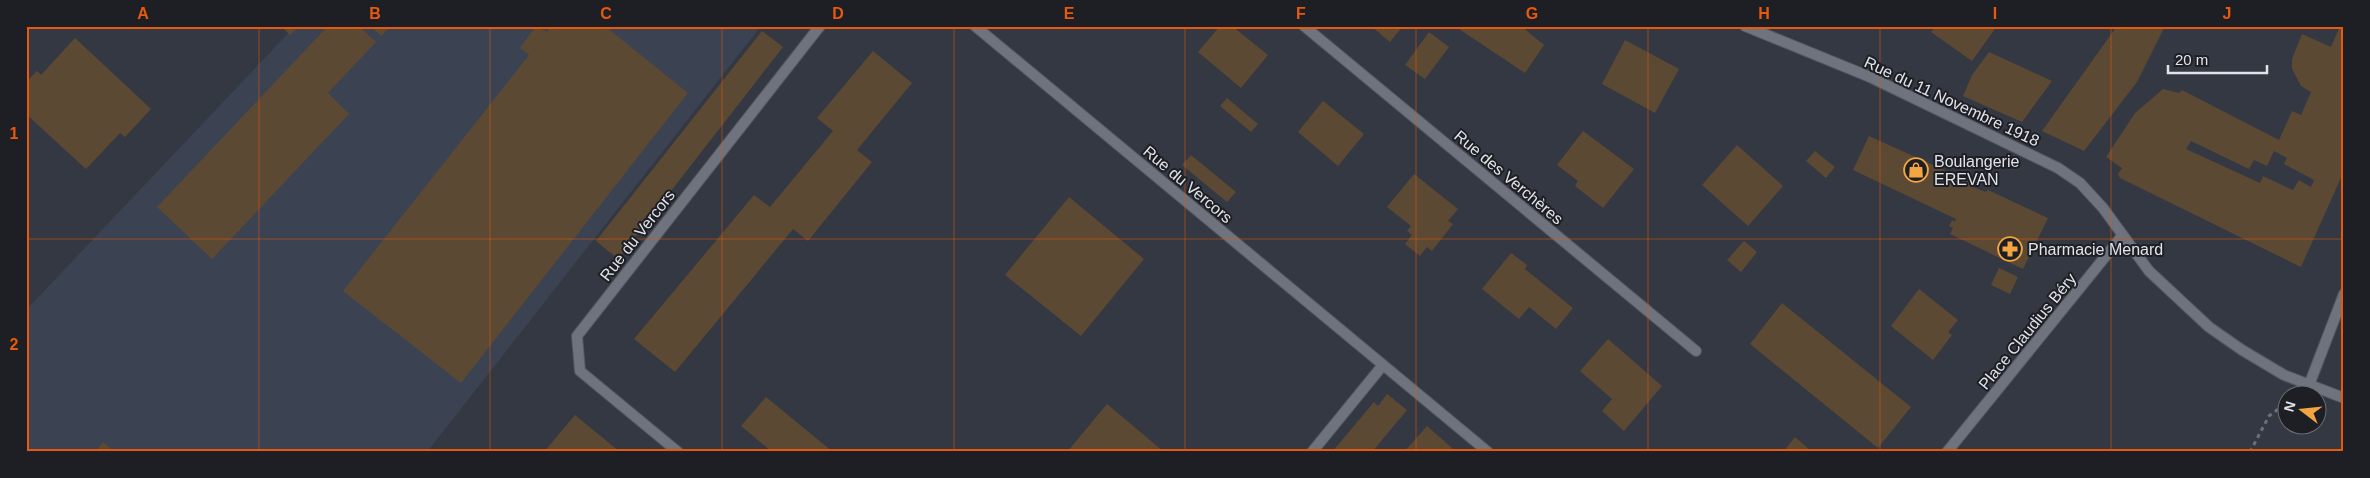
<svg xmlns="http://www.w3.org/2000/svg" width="2370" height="478" font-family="Arial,sans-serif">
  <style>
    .built { fill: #3b4252 }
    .building { fill: #5c4934; fill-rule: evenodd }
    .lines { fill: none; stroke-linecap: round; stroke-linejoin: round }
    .street-casing { stroke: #525760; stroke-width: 12 }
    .path { stroke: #6c7079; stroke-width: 3; stroke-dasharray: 4 4; stroke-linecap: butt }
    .street { stroke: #6e737e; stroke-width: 10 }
    .grid { fill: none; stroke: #e8590c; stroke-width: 1; stroke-opacity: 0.55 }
    .labels { text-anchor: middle; stroke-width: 4; stroke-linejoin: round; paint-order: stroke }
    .street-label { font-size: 16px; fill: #e0e3ea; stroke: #1d1f24 }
    .poi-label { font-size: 16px; fill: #e0e3ea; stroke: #1d1f24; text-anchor: start }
    .neatline { fill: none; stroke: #e8590c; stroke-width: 2 }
    .grid-label { font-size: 16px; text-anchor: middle; font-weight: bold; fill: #e8590c }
  </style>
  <rect width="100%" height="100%" fill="#333842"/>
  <path class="built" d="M 295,26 L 761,26 L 427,452 L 26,452 L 26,310 Z"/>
  <g class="building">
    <path d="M 281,26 L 299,26 L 290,35 Z"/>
    <path d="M 328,26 L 365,26 L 362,29 L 376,42 L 328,93 L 349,114 L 212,259 L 157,207 Z"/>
    <path d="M 371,26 L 391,26 L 381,36 Z"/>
    <path d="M 536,26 L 547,32 L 551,26 L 605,26 L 688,93 L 461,383 L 343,291 L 529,55 L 520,48 Z"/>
    <path d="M 1220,26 L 1232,26 L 1268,55 L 1241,88 L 1198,52 Z"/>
    <path d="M 1371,26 L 1403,26 L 1390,42 Z"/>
    <path d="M 1461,26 L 1521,26 L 1544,45 L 1525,73 L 1459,29 Z"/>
    <path d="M 1936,26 L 1997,26 L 1972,61 L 1931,32 Z"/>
    <path d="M 2117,26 L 2165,26 L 2137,82 L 2084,151 L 2042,131 Z"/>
    <path d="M 2340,26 L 2344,26 L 2344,171 L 2301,267 L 2120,178 L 2118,174 L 2122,168 L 2106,157 L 2135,113 L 2163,89 L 2179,93 L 2182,90 L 2279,140 L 2292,111 L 2301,115 L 2311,92 L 2301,86 L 2292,69 L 2292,59 L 2302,34 L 2331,47 ZM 2191,141 L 2249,169 L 2254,160 L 2267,166 L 2274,151 L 2287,158 L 2284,164 L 2314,180 L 2311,187 L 2299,180 L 2293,190 L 2263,176 L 2260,183 L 2186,149 Z"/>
    <path d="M 762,31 L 783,47 L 618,259 L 596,241 Z"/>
    <path d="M 1429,32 L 1449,47 L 1425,79 L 1405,65 Z"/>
    <path d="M 75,38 L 151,109 L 125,137 L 120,133 L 86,169 L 26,114 L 26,82 L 37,71 L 41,75 Z"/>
    <path d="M 1625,40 L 1679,69 L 1655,113 L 1602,84 Z"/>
    <path d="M 873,51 L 912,83 L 857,150 L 872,162 L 808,241 L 793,229 L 675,372 L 634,339 L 754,195 L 770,207 L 833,131 L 817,118 Z"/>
    <path d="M 1989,52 L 2052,81 L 2022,122 L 1963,96 L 1972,75 Z"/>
    <path d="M 1227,98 L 1258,124 L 1251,132 L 1220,106 Z"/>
    <path d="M 1323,101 L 1364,134 L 1338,166 L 1298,132 Z"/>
    <path d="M 1583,131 L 1634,169 L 1603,208 L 1575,186 L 1578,181 L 1557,165 Z"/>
    <path d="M 1869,136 L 1975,184 L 1973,187 L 1986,192 L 1988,190 L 2048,218 L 2023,269 L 1950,234 L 1953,228 L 1949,226 L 1952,220 L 1955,222 L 1956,219 L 1853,170 Z"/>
    <path d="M 1737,145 L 1783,186 L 1748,226 L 1702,185 Z"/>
    <path d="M 1815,151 L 1835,167 L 1826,178 L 1806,161 Z"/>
    <path d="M 1191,155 L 1236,192 L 1227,202 L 1182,165 Z"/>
    <path d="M 1414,174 L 1458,209 L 1448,221 L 1453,224 L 1432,251 L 1427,247 L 1420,256 L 1405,244 L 1412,235 L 1407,231 L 1411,226 L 1387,207 Z"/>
    <path d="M 1069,197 L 1144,259 L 1081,336 L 1005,275 Z"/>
    <path d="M 1744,241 L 1757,252 L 1741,272 L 1727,260 Z"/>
    <path d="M 1511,253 L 1527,265 L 1525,269 L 1573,308 L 1556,329 L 1529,307 L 1519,319 L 1482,289 Z"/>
    <path d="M 1999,268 L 2018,277 L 2010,294 L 1991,285 Z"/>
    <path d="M 1919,289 L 1958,320 L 1948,332 L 1952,335 L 1933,360 L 1891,326 Z"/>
    <path d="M 1782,303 L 1911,407 L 1878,448 L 1750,344 Z"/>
    <path d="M 1608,339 L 1662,386 L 1624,431 L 1602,411 L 1612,399 L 1580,371 Z"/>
    <path d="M 1387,394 L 1407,410 L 1372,452 L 1332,452 L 1374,402 L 1378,406 Z"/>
    <path d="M 766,397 L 833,452 L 772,452 L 741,426 Z"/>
    <path d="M 1107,404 L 1164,452 L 1067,452 Z"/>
    <path d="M 575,415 L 620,452 L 544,452 Z"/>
    <path d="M 1427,426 L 1452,448 L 1449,452 L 1404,452 Z"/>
    <path d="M 1795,437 L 1812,452 L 1783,452 Z"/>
    <path d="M 103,442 L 115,452 L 95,452 Z"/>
  </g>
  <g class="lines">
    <g class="street-casing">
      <g id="street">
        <path d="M 975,26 L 1488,452"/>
        <path d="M 1304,26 L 1696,351"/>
        <path d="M 1745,26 L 1870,77 L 2058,168 L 2080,183 L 2103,208 L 2149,271 L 2209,327 L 2242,350 L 2284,375 L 2344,398"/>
        <path d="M 2309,385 L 2344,294"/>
        <path d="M 678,452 L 580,371 L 577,336 L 820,26"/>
        <path d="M 1312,452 L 1383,365"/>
        <path d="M 1947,452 L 2122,236"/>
      </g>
    </g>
    <path class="path" d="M 2250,452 L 2269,416 L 2288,402"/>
    <use href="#street" class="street"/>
  </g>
  <path class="grid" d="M 259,26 L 259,452M 490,26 L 490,452M 722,26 L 722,452M 954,26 L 954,452M 1185,26 L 1185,452M 1416,26 L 1416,452M 1648,26 L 1648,452M 1880,26 L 1880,452M 2111,26 L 2111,452M 26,239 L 2344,239"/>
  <defs>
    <g id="shop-ring" transform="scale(1.25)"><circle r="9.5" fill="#1d1f24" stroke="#f2a541" stroke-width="1.5"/><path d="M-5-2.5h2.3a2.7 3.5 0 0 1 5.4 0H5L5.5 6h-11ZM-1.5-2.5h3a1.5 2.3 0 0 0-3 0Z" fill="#f2a541"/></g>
    <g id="pharmacy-ring" transform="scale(1.25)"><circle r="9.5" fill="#1d1f24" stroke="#f2a541" stroke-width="1.5"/><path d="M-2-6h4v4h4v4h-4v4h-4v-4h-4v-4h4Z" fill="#f2a541"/></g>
  </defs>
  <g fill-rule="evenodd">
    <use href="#shop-ring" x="1916" y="170"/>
    <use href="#pharmacy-ring" x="2010" y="249"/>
  </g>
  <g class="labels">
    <g class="street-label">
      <text transform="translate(1952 101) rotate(25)" y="6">Rue du 11 Novembre 1918</text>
      <text transform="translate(1509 177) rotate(40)" y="6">Rue des Verchères</text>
      <text transform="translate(1188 184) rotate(40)" y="6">Rue du Vercors</text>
      <text transform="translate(637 235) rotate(-52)" y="6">Rue du Vercors</text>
      <text transform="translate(2027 331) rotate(-51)" y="6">Place Claudius Béry</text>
    </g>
    <g class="poi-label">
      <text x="1934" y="167">Boulangerie<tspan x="1934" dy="18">EREVAN</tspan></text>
      <text x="2028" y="255">Pharmacie Menard</text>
    </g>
  </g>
  <rect width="2370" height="478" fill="none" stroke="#1d1f24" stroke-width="55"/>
  <g transform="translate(2302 410) rotate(286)"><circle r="24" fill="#1d1f24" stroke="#6b6d73"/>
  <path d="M0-4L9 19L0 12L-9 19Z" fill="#f2a541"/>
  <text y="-8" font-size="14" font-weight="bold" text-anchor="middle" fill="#e0e3ea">N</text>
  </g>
  <path d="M2168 65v8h99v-8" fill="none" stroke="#e0e3ea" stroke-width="2.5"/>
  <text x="2175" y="65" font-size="15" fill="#e0e3ea" stroke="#1d1f24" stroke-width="4" paint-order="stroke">20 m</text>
  <rect x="28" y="28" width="2314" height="422" class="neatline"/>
  <g class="grid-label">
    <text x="143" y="19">A</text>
    <text x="375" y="19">B</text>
    <text x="606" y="19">C</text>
    <text x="838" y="19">D</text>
    <text x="1069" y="19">E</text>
    <text x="1301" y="19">F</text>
    <text x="1532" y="19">G</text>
    <text x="1764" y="19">H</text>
    <text x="1995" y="19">I</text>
    <text x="2227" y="19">J</text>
    <text x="14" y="139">1</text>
    <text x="14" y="350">2</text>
  </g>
</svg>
